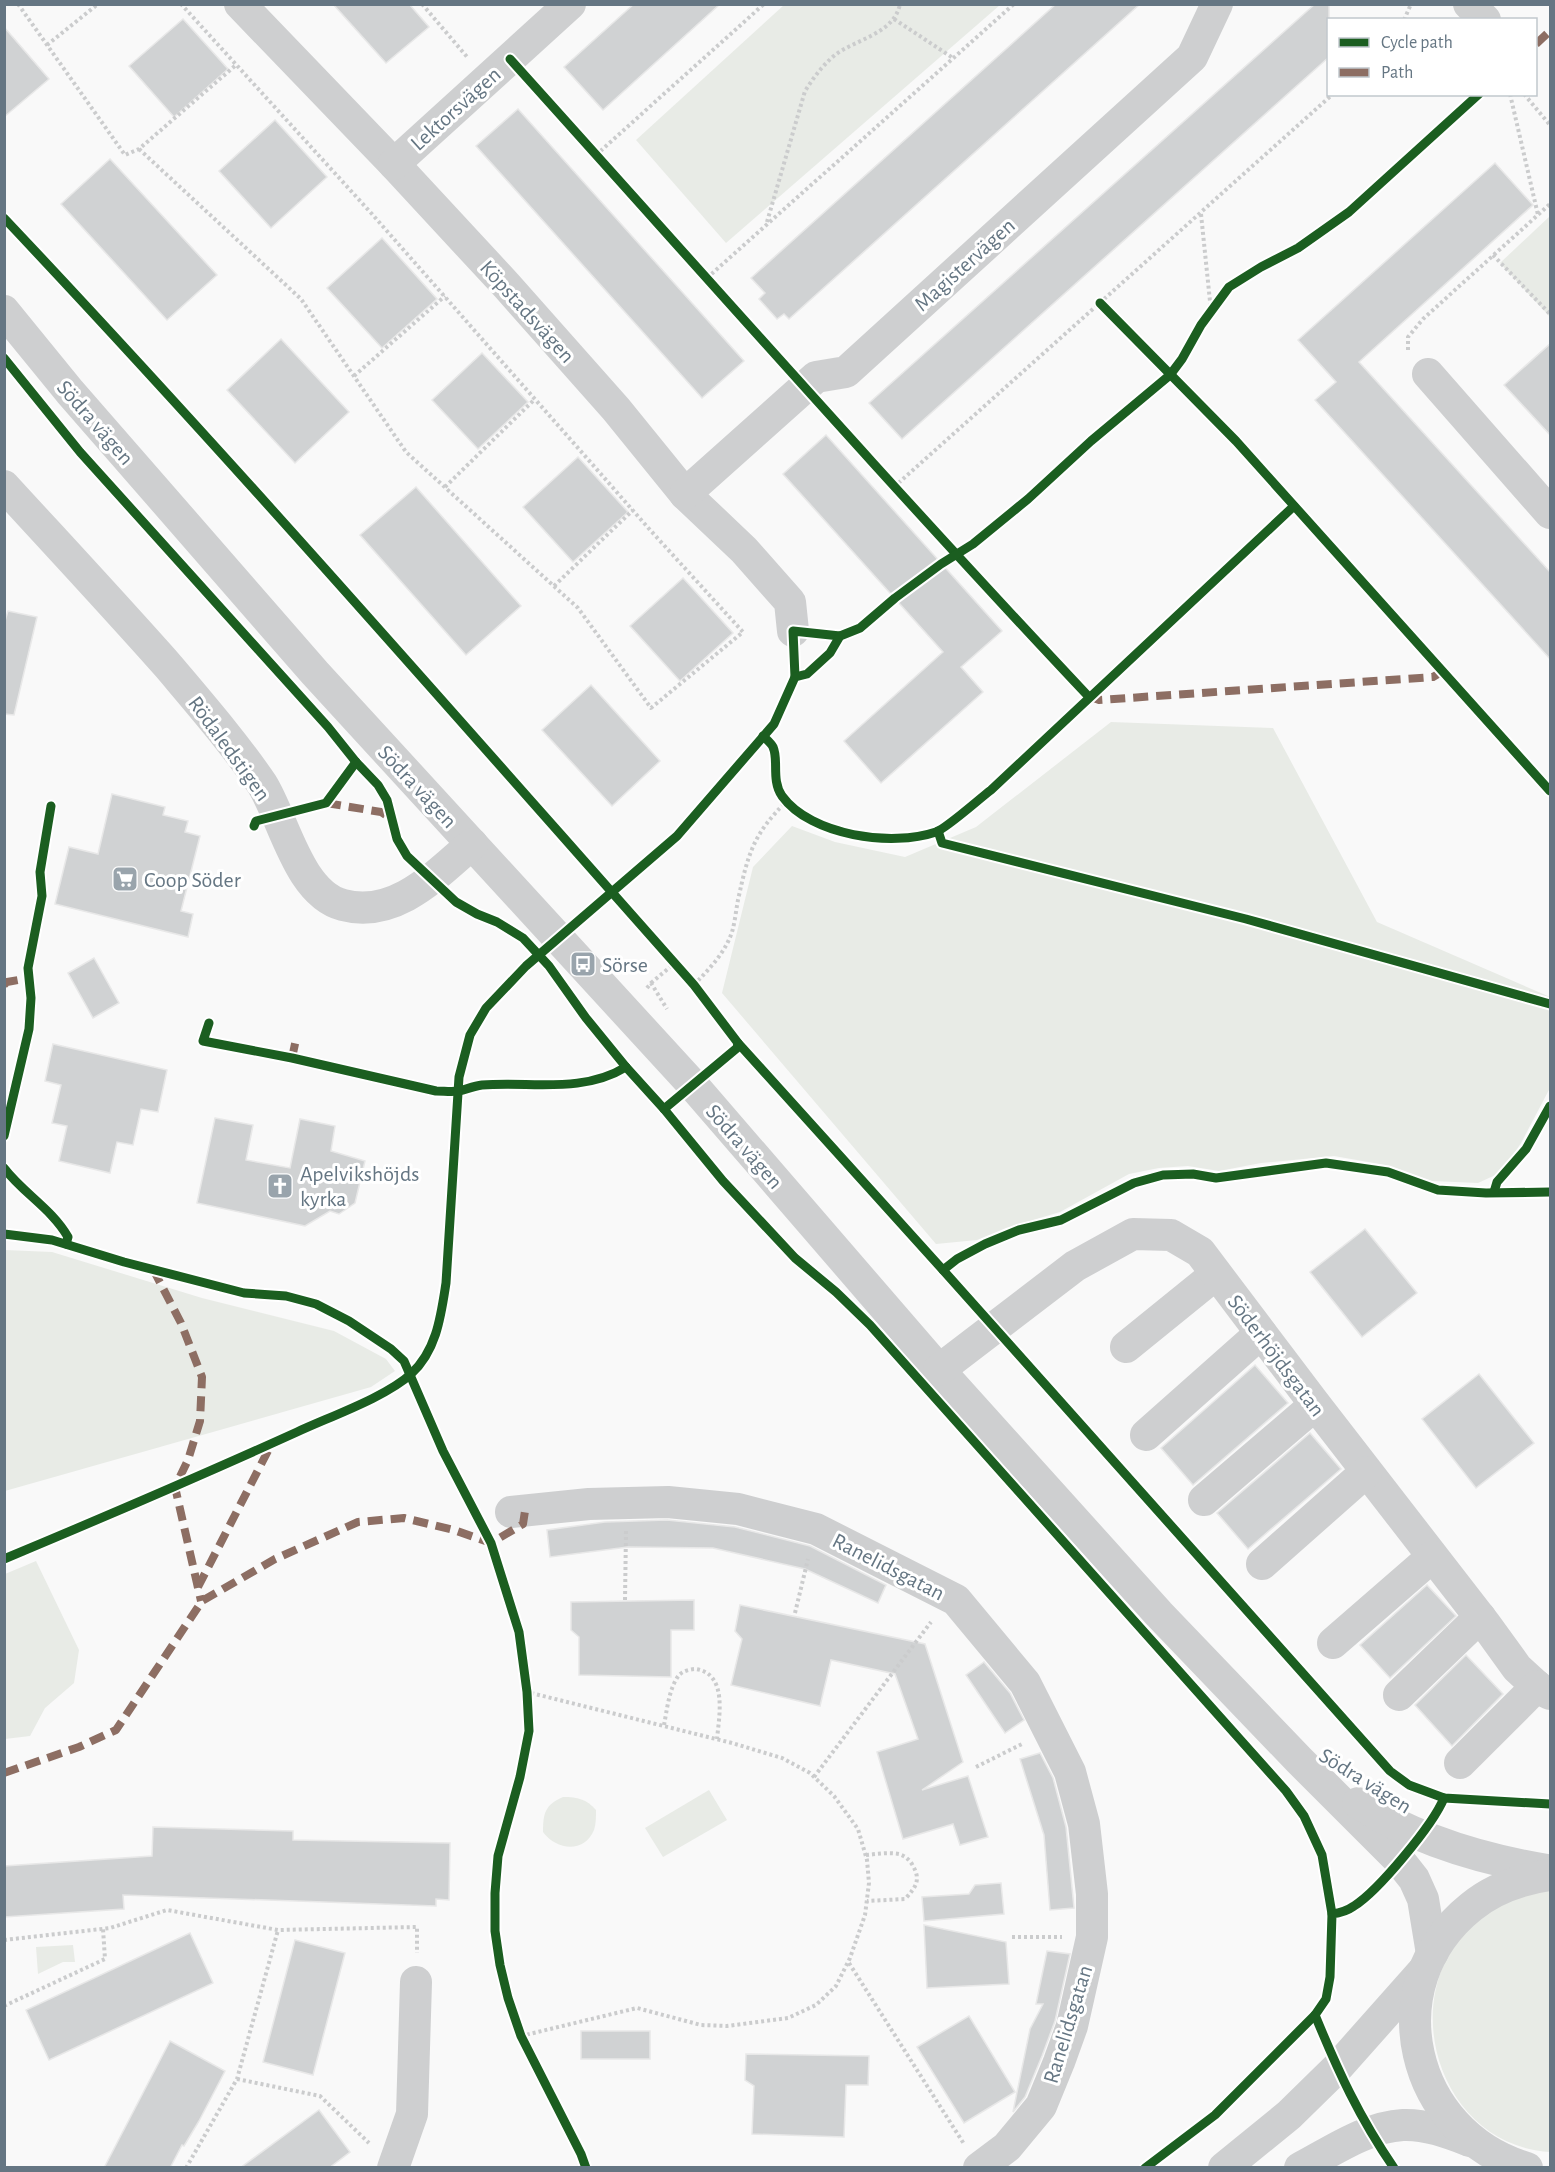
<svg xmlns="http://www.w3.org/2000/svg" width="1555" height="2172" font-family="'Alegreya Sans',sans-serif">
  <style>
    .green { fill: #e8ebe6 }
    .building { fill: #d0d2d3; stroke: #e8e8e8; stroke-width: 1.5 }
    .lines { fill: none; stroke-linecap: round; stroke-linejoin: round }
    .path { stroke: #cbcccd; stroke-width: 4; stroke-dasharray: 3 3; stroke-linecap: butt }
    .minor { stroke: #cecfd0; stroke-width: 32 }
    .quiet { stroke: #8d6e63; stroke-width: 8; stroke-dasharray: 15 8; stroke-linecap: butt }
    .cycleway-casing { stroke: #fff; stroke-width: 13 }
    .cycleway { stroke: #1b5e20; stroke-width: 9 }
    .labels { text-anchor: middle; stroke-width: 6; stroke-linejoin: round; paint-order: stroke }
    .street-label { font-size: 22px; fill: #657683; stroke: #fff }
    .poi-label { font-size: 22px; fill: #657683; stroke: #fff; text-anchor: start }
  </style>
  <rect width="100%" height="100%" fill="#f9f9f9"/>
  <g class="green">
    <path d="M 784,5 L 1000,5 L 726,243 L 636,140 Z"/>
    <path d="M 1550,216 L 1550,317 L 1500,263 Z"/>
    <path d="M 1111,722 L 1273,728 L 1377,922 L 1550,997 L 1550,1088 L 1521,1143 L 1502,1172 L 1478,1183 L 1432,1181 L 1391,1166 L 1334,1156 L 1261,1163 L 1219,1171 L 1188,1166 L 1159,1168 L 1129,1174 L 1060,1212 L 1006,1228 L 977,1240 L 936,1244 L 722,993 L 753,867 L 792,826 L 835,842 L 905,857 L 976,827 Z"/>
    <path d="M 5,1250 L 52,1252 L 202,1298 L 334,1331 L 386,1359 L 395,1371 L 371,1387 L 5,1491 Z"/>
    <path d="M 36,1561 L 79,1650 L 74,1683 L 45,1708 L 30,1736 L 5,1739 L 5,1574 Z"/>
    <path d="M 709,1790 L 727,1820 L 663,1857 L 645,1828 Z"/>
    <path d="M 563,1797 C 578,1797 586,1799 596,1810 C 596,1817 596,1824 594,1830 C 584,1854 556,1850 543,1832 C 543,1813 545,1805 563,1797 Z"/>
    <path d="M 1550,1889 L 1550,2152 C 1434,2145 1390,1985 1483,1916 C 1504,1900 1526,1895 1550,1889 Z"/>
    <path d="M 73,1945 L 75,1962 L 63,1962 L 38,1974 L 36,1947 Z"/>
  </g>
  <g class="building">
    <path d="M 333,4 L 409,4 L 429,27 L 386,63 Z"/>
    <path d="M 634,4 L 720,4 L 603,110 L 564,67 Z"/>
    <path d="M 1056,4 L 1140,4 L 789,319 L 784,314 L 777,319 L 759,299 L 765,293 L 751,278 Z"/>
    <path d="M 1315,4 L 1329,4 L 1329,57 L 902,439 L 869,403 Z"/>
    <path d="M 183,19 L 228,69 L 174,117 L 129,66 Z"/>
    <path d="M 4,27 L 49,79 L 4,117 Z"/>
    <path d="M 518,109 L 744,361 L 702,398 L 476,146 Z"/>
    <path d="M 275,120 L 327,177 L 271,228 L 219,171 Z"/>
    <path d="M 110,159 L 217,275 L 167,320 L 61,204 Z"/>
    <path d="M 1495,163 L 1533,205 L 1359,362 L 1551,573 L 1551,660 L 1315,400 L 1336,382 L 1298,340 Z"/>
    <path d="M 382,238 L 437,299 L 382,348 L 327,288 Z"/>
    <path d="M 281,339 L 349,412 L 295,463 L 227,390 Z"/>
    <path d="M 1551,343 L 1551,436 L 1504,385 Z"/>
    <path d="M 482,353 L 528,402 L 478,449 L 432,400 Z"/>
    <path d="M 826,435 L 1002,631 L 961,667 L 983,692 L 881,783 L 844,741 L 943,652 L 783,474 Z"/>
    <path d="M 578,457 L 628,512 L 573,562 L 523,507 Z"/>
    <path d="M 416,487 L 521,606 L 466,655 L 360,535 Z"/>
    <path d="M 683,578 L 733,633 L 680,681 L 630,626 Z"/>
    <path d="M 8,611 L 37,617 L 14,715 L 4,714 L 4,624 Z"/>
    <path d="M 591,685 L 660,761 L 612,806 L 542,730 Z"/>
    <path d="M 112,794 L 165,807 L 163,815 L 188,821 L 185,832 L 200,836 L 181,911 L 193,914 L 188,937 L 55,904 L 69,847 L 98,854 Z"/>
    <path d="M 94,958 L 119,1003 L 93,1018 L 68,973 Z"/>
    <path d="M 53,1044 L 167,1070 L 158,1112 L 141,1109 L 133,1145 L 117,1142 L 110,1173 L 59,1161 L 67,1126 L 52,1123 L 61,1085 L 45,1081 Z"/>
    <path d="M 215,1118 L 253,1125 L 246,1160 L 290,1168 L 300,1119 L 335,1126 L 331,1151 L 365,1161 L 355,1203 L 339,1214 L 330,1211 L 305,1226 L 197,1203 Z"/>
    <path d="M 1365,1229 L 1417,1293 L 1362,1337 L 1310,1272 Z"/>
    <path d="M 1255,1365 L 1288,1403 L 1193,1485 L 1161,1448 Z"/>
    <path d="M 1479,1374 L 1534,1443 L 1476,1488 L 1422,1419 Z"/>
    <path d="M 1310,1433 L 1341,1469 L 1248,1549 L 1217,1513 Z"/>
    <path d="M 667,1520 L 735,1527 L 810,1546 L 886,1585 L 878,1603 L 805,1569 L 713,1548 L 628,1547 L 550,1557 L 547,1530 L 605,1522 Z"/>
    <path d="M 1427,1585 L 1456,1616 L 1390,1678 L 1360,1645 Z"/>
    <path d="M 694,1600 L 694,1630 L 671,1630 L 671,1677 L 579,1675 L 579,1637 L 571,1630 L 571,1602 Z"/>
    <path d="M 740,1605 L 925,1644 L 963,1762 L 922,1790 L 968,1776 L 988,1837 L 960,1845 L 953,1824 L 903,1839 L 877,1752 L 918,1739 L 895,1674 L 831,1660 L 820,1706 L 731,1685 L 742,1639 L 735,1631 Z"/>
    <path d="M 1466,1655 L 1503,1694 L 1452,1746 L 1415,1705 Z"/>
    <path d="M 984,1662 L 1010,1693 L 1024,1720 L 1005,1733 L 966,1675 Z"/>
    <path d="M 1040,1753 L 1053,1778 L 1066,1827 L 1074,1908 L 1050,1910 L 1044,1835 L 1020,1759 Z"/>
    <path d="M 153,1827 L 293,1831 L 293,1840 L 450,1843 L 449,1900 L 436,1899 L 436,1906 L 123,1895 L 124,1909 L 4,1917 L 4,1866 L 152,1856 Z"/>
    <path d="M 1001,1883 L 1004,1914 L 924,1921 L 922,1897 L 969,1894 L 975,1885 Z"/>
    <path d="M 924,1925 L 1006,1942 L 1009,1984 L 927,1988 Z"/>
    <path d="M 190,1933 L 213,1983 L 49,2060 L 26,2010 Z"/>
    <path d="M 295,1940 L 345,1953 L 313,2075 L 263,2062 Z"/>
    <path d="M 1047,1951 L 1070,1954 L 1055,2021 L 1042,2056 L 1025,2097 L 1013,2112 L 1030,2029 L 1043,2004 L 1036,2004 Z"/>
    <path d="M 969,2016 L 1015,2092 L 964,2123 L 917,2047 Z"/>
    <rect x="581" y="2031" width="69" height="28"/>
    <path d="M 170,2041 L 225,2071 L 199,2121 L 184,2146 L 182,2145 L 170,2168 L 104,2168 Z"/>
    <path d="M 746,2054 L 869,2056 L 868,2085 L 846,2085 L 844,2137 L 752,2134 L 754,2086 L 745,2080 Z"/>
    <path d="M 319,2110 L 350,2152 L 329,2168 L 240,2168 Z"/>
  </g>
  <g class="lines">
    <g class="path">
      <path d="M 18,4 L 125,155 L 139,149 L 236,65"/>
      <path d="M 422,4 L 468,58"/>
      <path d="M 894,19 L 953,58"/>
      <path d="M 1404,20 L 1411,4"/>
      <path d="M 47,45 L 98,4"/>
      <path d="M 1510,94 L 1538,215"/>
      <path d="M 1524,94 L 1550,125"/>
      <path d="M 139,149 L 301,299 L 406,452 L 578,608 L 651,708 L 743,632 L 651,531 L 372,214 L 181,4"/>
      <path d="M 596,155 L 764,4"/>
      <path d="M 1201,214 L 1211,311"/>
      <path d="M 767,222 L 805,91 C 814,77 822,66 835,55 C 856,39 894,34 900,4"/>
      <path d="M 1493,255 L 1550,314"/>
      <path d="M 707,278 L 1014,4"/>
      <path d="M 1408,350 L 1408,337 L 1423,319 L 1550,204"/>
      <path d="M 354,376 L 445,296"/>
      <path d="M 445,487 L 535,399"/>
      <path d="M 894,487 L 1333,94"/>
      <path d="M 554,586 L 633,510"/>
      <path d="M 651,983 L 675,963"/>
      <path d="M 694,985 C 709,969 725,953 732,932 C 735,922 736,910 738,900 C 748,854 753,834 787,801"/>
      <path d="M 647,988 L 651,983 L 667,1009"/>
      <path d="M 625,1600 L 626,1531"/>
      <path d="M 795,1613 L 808,1559"/>
      <path d="M 664,1725 C 667,1710 669,1688 679,1675 C 683,1671 690,1669 696,1669 C 728,1674 719,1717 717,1739"/>
      <path d="M 976,1767 L 1024,1743"/>
      <path d="M 814,1777 L 931,1622"/>
      <path d="M 866,1855 C 877,1854 888,1852 899,1854 C 905,1856 910,1860 913,1866 C 921,1880 916,1887 905,1899 L 867,1901"/>
      <path d="M 1012,1937 L 1062,1937"/>
      <path d="M 4,1940 L 110,1928 L 167,1910 L 278,1930 L 417,1927 L 417,1953"/>
      <path d="M 849,1963 L 964,2144"/>
      <path d="M 4,2006 L 105,1959 L 103,1929"/>
      <path d="M 521,2036 L 637,2008 L 701,2025 L 727,2026 L 788,2018 L 816,2005 L 836,1986 L 850,1958 L 865,1915 L 869,1883 L 867,1860 L 858,1829 L 834,1796 L 810,1773 L 782,1758 L 732,1743 L 527,1692"/>
      <path d="M 237,2079 L 320,2096 L 369,2143"/>
      <path d="M 186,2168 L 237,2079 L 278,1930"/>
    </g>
    <g class="minor">
      <path d="M 240,4 L 394,164 L 507,286 L 616,409 L 685,494 L 744,550 L 790,602 L 793,631"/>
      <path d="M 1469,4 L 1485,20"/>
      <path d="M 394,164 L 570,4"/>
      <path d="M 4,311 L 70,392 L 315,673 L 692,1084 L 939,1370 L 1159,1614 L 1299,1760 L 1399,1860 L 1414,1879 L 1423,1899 L 1432,1954"/>
      <path d="M 1428,374 L 1550,513"/>
      <path d="M 4,486 C 59,546 115,606 169,667 C 201,705 234,743 262,784 C 284,819 298,893 343,905 C 395,919 436,875 472,844"/>
      <path d="M 685,494 L 816,377 L 846,372 L 1192,57 L 1217,4"/>
      <path d="M 1126,1347 L 1216,1274"/>
      <path d="M 939,1370 L 1075,1266 L 1133,1234 L 1171,1235 L 1200,1252 L 1314,1403 L 1486,1625 L 1517,1668 L 1540,1689 L 1550,1694"/>
      <path d="M 1146,1435 L 1261,1333"/>
      <path d="M 1204,1500 L 1315,1405"/>
      <path d="M 511,1512 L 589,1504 L 668,1502 L 738,1509 L 816,1529 L 956,1600 L 1025,1683 L 1070,1772 L 1084,1824 L 1092,1894 L 1092,1937 L 1072,2026 L 1059,2062 L 1041,2106 L 1007,2147 L 979,2168"/>
      <path d="M 1262,1564 L 1366,1472"/>
      <path d="M 1333,1643 L 1432,1557"/>
      <path d="M 1399,1695 L 1480,1617"/>
      <path d="M 1460,1763 L 1537,1686"/>
      <path d="M 1358,1803 C 1416,1840 1480,1859 1547,1870"/>
      <path d="M 393,2168 L 412,2114 L 416,1982"/>
      <path d="M 1224,2168 L 1289,2115 L 1337,2068 L 1423,1971"/>
      <path d="M 1300,2168 C 1331,2152 1366,2127 1403,2125 C 1426,2124 1449,2133 1470,2141"/>
      <path d="M 1527,2168 C 1410,2134 1374,1985 1471,1907 C 1494,1888 1522,1879 1550,1875"/>
    </g>
    <g class="quiet">
      <path d="M 1536,44 L 1550,31"/>
      <path d="M 1088,696 L 1099,700 L 1433,677 L 1443,671"/>
      <path d="M 326,803 L 381,812 L 392,819"/>
      <path d="M 4,985 L 7,982 L 29,978"/>
      <path d="M 292,1058 L 296,1039"/>
      <path d="M 153,1269 L 181,1323 L 202,1377 L 200,1421 L 188,1460 L 175,1487 L 201,1601"/>
      <path d="M 198,1587 L 272,1443"/>
      <path d="M 4,1773 L 79,1747 L 116,1730 L 202,1601 L 275,1559 L 358,1522 L 404,1518 L 454,1530 L 491,1543 L 523,1524 L 525,1511"/>
    </g>
    <g class="cycleway-casing">
      <g id="cycleway">
        <path d="M 510,59 C 702,272 892,488 1089,697"/>
        <path d="M 4,218 C 240,468 466,728 694,985 L 738,1043 L 943,1270 L 957,1259 L 985,1244 L 1019,1230 L 1061,1220 L 1134,1183 L 1163,1175 L 1193,1174 L 1216,1178 L 1326,1163 L 1388,1172 L 1438,1190 L 1486,1193 L 1550,1192"/>
        <path d="M 1100,303 L 1236,441 L 1550,791"/>
        <path d="M 4,358 L 80,452 L 328,727 L 356,762 L 378,785 L 387,800 L 397,839 L 407,856 L 456,902 L 477,914 L 497,922 L 523,938 L 549,966 L 586,1018 L 626,1067 L 664,1109 L 723,1181 L 795,1258 L 836,1292 L 870,1325 L 1286,1791 L 1304,1816 L 1322,1855 L 1332,1914"/>
        <path d="M 795,677 L 793,631 L 840,636"/>
        <path d="M 763,736 C 766,739 771,743 773,747 C 779,760 771,780 782,796 C 811,836 892,847 936,832 C 947,828 979,799 991,790 L 1294,506"/>
        <path d="M 254,826 L 256,821 L 326,803 L 356,762"/>
        <path d="M 938,831 L 942,843 L 1246,919 L 1550,1004"/>
        <path d="M 209,1023 L 203,1041 L 292,1058 L 436,1091 C 444,1091 452,1092 459,1091 C 467,1089 474,1086 482,1085 C 530,1081 582,1094 626,1067"/>
        <path d="M 664,1109 L 737,1048 L 738,1043"/>
        <path d="M 4,1136 L 29,1029 L 31,998 L 28,968 L 42,896 L 40,872 L 51,806"/>
        <path d="M 4,1168 C 23,1193 52,1209 68,1237 L 66,1244"/>
        <path d="M 1494,1192 L 1497,1182 L 1526,1149 L 1550,1106"/>
        <path d="M 4,1234 L 52,1240 L 124,1262 L 244,1293 L 286,1296 L 316,1304 L 349,1321 L 391,1349 L 404,1361 L 443,1451 L 491,1543 L 519,1632 L 527,1692 L 529,1731 L 520,1777 L 498,1856 L 495,1893 L 495,1931 L 500,1965 L 508,1998 L 521,2036 L 581,2154 L 586,2168"/>
        <path d="M 943,1270 L 1390,1771 L 1409,1785 L 1444,1798 L 1550,1804"/>
        <path d="M 4,1559 C 102,1518 200,1476 297,1432 C 329,1417 386,1397 411,1374 C 437,1350 441,1315 446,1283 L 459,1077 L 470,1035 L 486,1008 L 526,966 L 677,836 L 774,724 L 795,677 L 807,674 L 830,653 L 840,636 L 860,628 L 895,598 L 941,564 L 973,544 L 1028,499 L 1091,441 L 1170,375 L 1182,359 L 1201,325 L 1229,287 L 1261,267 L 1298,248 L 1349,212 L 1479,94"/>
        <path d="M 1315,2015 C 1338,2071 1359,2117 1394,2168"/>
        <path d="M 1145,2168 L 1215,2115 L 1315,2015 L 1326,1999 L 1330,1977 L 1332,1914 C 1340,1913 1347,1911 1354,1906 C 1378,1891 1433,1825 1444,1798"/>
      </g>
    </g>
    <use href="#cycleway" class="cycleway"/>
  </g>
  <defs>
    <g id="supermarket-square" transform="scale(1.35)"><rect x="-9" y="-9" width="18" height="18" rx="4" fill="#99a4ac" stroke="#fff"/><path d="M-6-5.5h2.5l.6 2H6L4.5 2H-2.5L-4.4-4H-6ZM-1.5 3.2a1.3 1.3 0 1 0 .1 0ZM3 3.2a1.3 1.3 0 1 0 .1 0Z" fill="#fff"/></g>
    <g id="bus-square" transform="scale(1.35)"><rect x="-9" y="-9" width="18" height="18" rx="4" fill="#99a4ac" stroke="#fff"/><path d="M-5-6H5V4H4V6H2V4H-2V6H-4V4H-5ZM-3.5-4V0h7V-4ZM-3.5 1.2v1.5H-2V1.2ZM2 1.2v1.5H3.5V1.2Z" fill="#fff"/></g>
    <g id="church-square" transform="scale(1.35)"><rect x="-9" y="-9" width="18" height="18" rx="4" fill="#99a4ac" stroke="#fff"/><path d="M-1.2-6h2.4v3.5h3.3v2.4h-3.3V6h-2.4V-.1h-3.3v-2.4h3.3Z" fill="#fff"/></g>
  </defs>
  <g fill-rule="evenodd">
    <use href="#supermarket-square" x="125" y="879"/>
    <use href="#bus-square" x="583" y="964"/>
    <use href="#church-square" x="280" y="1186"/>
  </g>
  <g class="labels">
    <g class="street-label">
      <text transform="translate(455 108) rotate(-42)" y="8">Lektorsvägen</text>
      <text transform="translate(964 264) rotate(-42)" y="8">Magistervägen</text>
      <text transform="translate(528 311) rotate(48)" y="8">Köpstadsvägen</text>
      <text transform="translate(96 422) rotate(49)" y="8">Södra vägen</text>
      <text transform="translate(230 748) rotate(54)" y="8">Rödaledstigen</text>
      <text transform="translate(418 786) rotate(47)" y="8">Södra vägen</text>
      <text transform="translate(745 1146) rotate(49)" y="8">Södra vägen</text>
      <text transform="translate(1277 1355) rotate(53)" y="8">Söderhöjdsgatan</text>
      <text transform="translate(889 1566) rotate(27)" y="8">Ranelidsgatan</text>
      <text transform="translate(1366 1780) rotate(32)" y="8">Södra vägen</text>
      <text transform="translate(1067 2024) rotate(-73)" y="8">Ranelidsgatan</text>
    </g>
    <g class="poi-label">
      <text x="144" y="887">Coop Söder</text>
      <text x="602" y="972">Sörse</text>
      <text x="300" y="1181">Apelvikshöjds<tspan x="300" dy="25">kyrka</tspan></text>
    </g>
  </g>
  <rect width="1555" height="2172" fill="none" stroke="#657683" stroke-width="12"/>
  <rect x="1327" y="18" width="210" height="78" fill="#ffffff" stroke="#c1c8cd" stroke-width="1.5"/>
  <rect x="1339" y="38" width="30" height="9" fill="#1b5e20" stroke="#c1c8cd" stroke-width="1.5"/>
  <text x="1381" y="48" font-size="18" fill="#657683">Cycle path</text>
  <rect x="1339" y="68" width="30" height="9" fill="#8d6e63" stroke="#c1c8cd" stroke-width="1.5"/>
  <text x="1381" y="78" font-size="18" fill="#657683">Path</text>
</svg>
